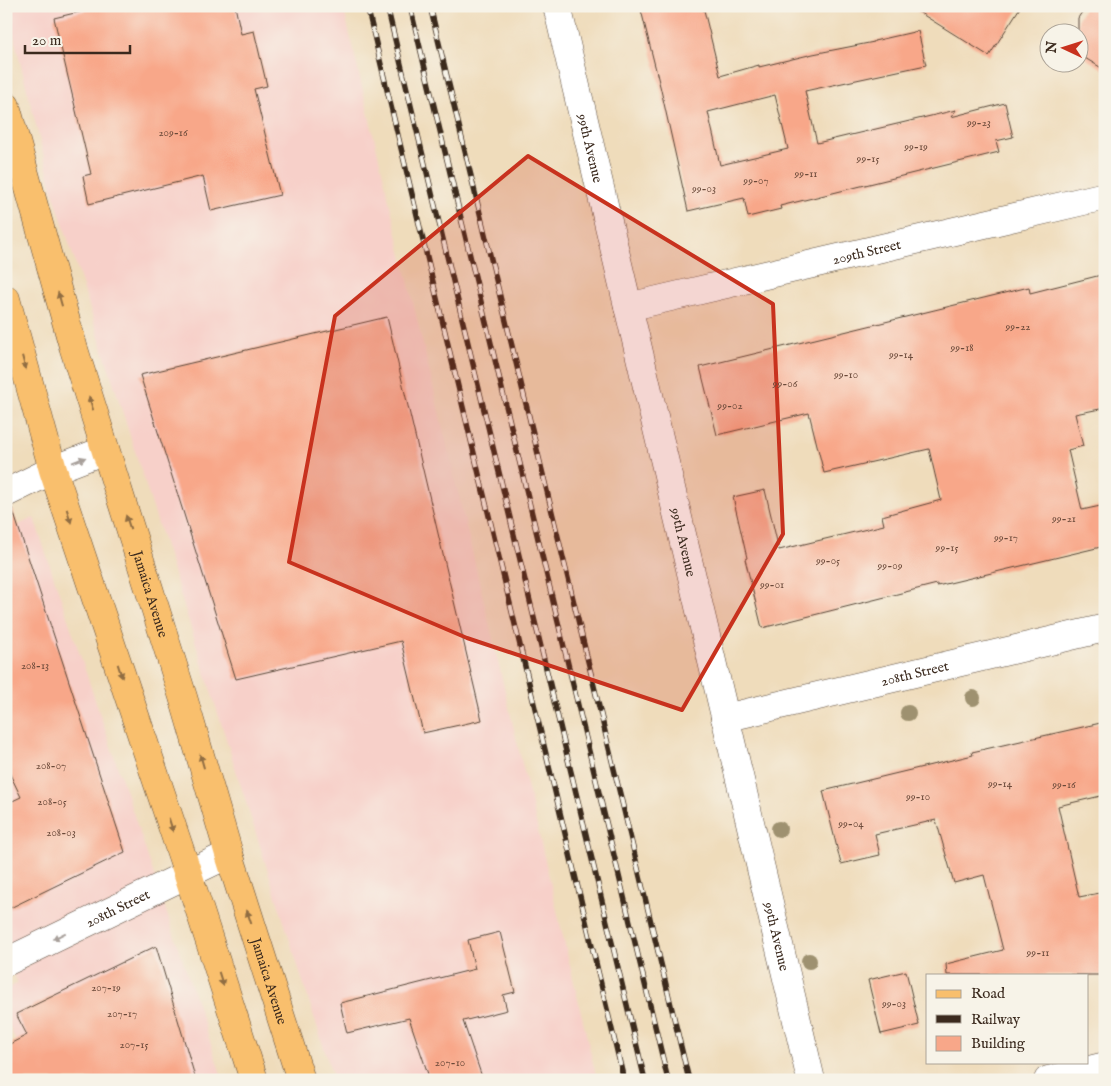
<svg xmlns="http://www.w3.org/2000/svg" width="1111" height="1086" font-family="'IM FELL English',serif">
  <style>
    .built { fill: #f7d0c9 }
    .building { fill: #f8a789; fill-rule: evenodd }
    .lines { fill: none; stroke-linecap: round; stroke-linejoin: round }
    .street-casing { stroke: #564536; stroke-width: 29 }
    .primary-casing { stroke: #564536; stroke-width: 29 }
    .street { stroke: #fff; stroke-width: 28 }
    .primary { stroke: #f9bf6d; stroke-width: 28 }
    .rail-casing { stroke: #3b2a1e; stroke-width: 5.5 }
    .rail { stroke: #f7f3e8; stroke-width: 4; stroke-dasharray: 11; stroke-linecap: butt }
    .tree { fill: #9e9170 }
    .oneway { fill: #906d42 }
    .oneway2 { fill: #a79f9a }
    .marked { fill: #c8321e; fill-opacity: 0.2; stroke: #c8321e; stroke-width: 4; stroke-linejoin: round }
    .labels { text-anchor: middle; stroke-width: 5; stroke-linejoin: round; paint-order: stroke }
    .number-label { font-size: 11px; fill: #6a4939 }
    .street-label { font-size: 14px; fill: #3b2a1e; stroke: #f7f3e8 }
  </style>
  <rect width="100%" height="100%" fill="#f7f3e8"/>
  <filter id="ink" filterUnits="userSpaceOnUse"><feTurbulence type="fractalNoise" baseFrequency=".02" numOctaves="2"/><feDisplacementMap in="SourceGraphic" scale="10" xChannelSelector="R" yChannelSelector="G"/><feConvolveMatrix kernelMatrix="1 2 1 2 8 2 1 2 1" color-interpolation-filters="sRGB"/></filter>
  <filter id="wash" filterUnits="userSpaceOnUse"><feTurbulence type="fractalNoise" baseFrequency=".0096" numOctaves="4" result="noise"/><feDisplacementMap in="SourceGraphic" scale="20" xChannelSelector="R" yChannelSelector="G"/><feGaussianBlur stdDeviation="1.12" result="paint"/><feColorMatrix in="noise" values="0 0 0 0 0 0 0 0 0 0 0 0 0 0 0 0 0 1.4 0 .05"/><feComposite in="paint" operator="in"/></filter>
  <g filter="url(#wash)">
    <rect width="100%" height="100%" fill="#efdcbb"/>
    <g class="built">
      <path d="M 6,6 L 343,6 L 597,1080 L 334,1080 L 52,189 Z"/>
      <path d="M 34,518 L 223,1080 L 31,1080 L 6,1018 L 6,989 L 18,983 L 6,959 L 6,530 Z"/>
    </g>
    <g id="blocks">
      <g class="building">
        <path d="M 104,6 L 235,6 L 241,34 L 254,31 L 267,86 L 254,89 L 280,195 L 211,211 L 203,176 L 89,204 L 83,176 L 91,174 L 54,18 Z"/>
        <path d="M 640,6 L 703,6 L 720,76 L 759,65 L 759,67 L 813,54 L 874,42 L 874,41 L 918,31 L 926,65 L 805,91 L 817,143 L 956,110 L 951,117 L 1005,103 L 1013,137 L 996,141 L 999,152 L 780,206 L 781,209 L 748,217 L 744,198 L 688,211 L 661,90 ZM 775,95 L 788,149 L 720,165 L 708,112 Z"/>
        <path d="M 909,6 L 1021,6 L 989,56 Z"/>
        <path d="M 1086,6 L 1105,6 L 1105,70 L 1078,54 L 1078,18 Z"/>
        <path d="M 1105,274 L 1105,408 L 1075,414 L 1083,446 L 1068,450 L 1082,510 L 1105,505 L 1105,546 L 937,586 L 937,584 L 762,628 L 745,559 L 747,558 L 733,497 L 765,490 L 779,550 L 884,525 L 882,516 L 941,500 L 929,449 L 824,473 L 809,413 L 717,435 L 700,367 L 1029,287 L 1030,293 Z"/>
        <path d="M 387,317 L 482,720 L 423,733 L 401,641 L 236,679 L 140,375 Z"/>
        <path d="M 12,508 L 125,852 L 6,910 L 6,804 L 21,797 L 6,766 L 6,509 Z"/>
        <path d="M 1105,722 L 1105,795 L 1058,806 L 1079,897 L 1105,892 L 1105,975 L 947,975 L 946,964 L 1003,950 L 984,875 L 954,883 L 936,820 L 875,834 L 880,855 L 841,864 L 823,791 L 973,755 L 972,752 Z"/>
        <path d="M 500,932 L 515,992 L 503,995 L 507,1010 L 463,1021 L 483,1080 L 430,1080 L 409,1018 L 347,1033 L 340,1003 L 475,969 L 468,940 Z"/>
        <path d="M 156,946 L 196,1080 L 6,1080 L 6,1046 L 27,1035 L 16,1014 Z"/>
        <path d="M 906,971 L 919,1025 L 881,1034 L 868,980 Z"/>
      </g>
    </g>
  </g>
  <g filter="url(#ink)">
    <use href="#blocks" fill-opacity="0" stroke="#564536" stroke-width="1"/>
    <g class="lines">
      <g class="street-casing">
        <g id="street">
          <path id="s1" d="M 557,6 L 811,1080"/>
          <path id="s2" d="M 628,307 L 1105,196"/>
          <path d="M 6,493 L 53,470 L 105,450"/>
          <path id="s3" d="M 725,718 L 1105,628"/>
          <path id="s4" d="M 6,962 L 229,854"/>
          <path d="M 1048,1080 L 1105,1066"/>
        </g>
      </g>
      <g class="primary-casing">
        <g id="primary">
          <path id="s5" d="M 6,106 L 73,346 L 183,697 L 229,854 L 301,1080"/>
          <path d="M 6,299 L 53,470 L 188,874 L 254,1080"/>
        </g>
      </g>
      <use href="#street" class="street"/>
      <use href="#primary" class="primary"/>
      <g class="rail-casing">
        <g id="rail">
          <path d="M 367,6 L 624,1080"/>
          <path d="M 387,6 L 645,1080"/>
          <path d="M 410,6 L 668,1080"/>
          <path d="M 430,6 L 689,1080"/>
        </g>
      </g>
      <use href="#rail" class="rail"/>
    </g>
    <g class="tree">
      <circle cx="973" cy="698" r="8"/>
      <circle cx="908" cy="713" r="8"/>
      <circle cx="779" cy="829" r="8"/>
      <circle cx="809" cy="961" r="8"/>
    </g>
    <defs><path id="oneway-solid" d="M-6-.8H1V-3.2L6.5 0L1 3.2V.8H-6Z" transform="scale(1.25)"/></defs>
    <g class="oneway">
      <use href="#oneway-solid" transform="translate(60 299) rotate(-106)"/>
      <use href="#oneway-solid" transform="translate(24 363) rotate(75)"/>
      <use href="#oneway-solid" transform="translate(91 403) rotate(-107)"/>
      <use href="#oneway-solid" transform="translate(69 516) rotate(72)"/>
      <use href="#oneway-solid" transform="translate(128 522) rotate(-108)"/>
      <use href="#oneway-solid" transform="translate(120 671) rotate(72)"/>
      <use href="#oneway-solid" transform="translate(202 761) rotate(-106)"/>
      <use href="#oneway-solid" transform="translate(171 825) rotate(72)"/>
      <use href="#oneway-solid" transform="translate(249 917) rotate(-108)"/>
      <use href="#oneway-solid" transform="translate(221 979) rotate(72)"/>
    </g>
    <g class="oneway2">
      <use href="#oneway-solid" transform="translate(79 460) rotate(-21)"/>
      <use href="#oneway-solid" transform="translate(59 936) rotate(154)"/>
    </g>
  </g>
  <path class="marked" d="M 528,156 L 773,304 L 783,534 L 682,710 L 467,638 L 289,562 L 335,316 Z"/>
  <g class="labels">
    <g class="number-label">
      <text x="979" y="126">99-23</text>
      <text x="173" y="136">209-16</text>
      <text x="916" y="150">99-19</text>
      <text x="868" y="162">99-15</text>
      <text x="806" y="177">99-11</text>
      <text x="756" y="184">99-07</text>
      <text x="704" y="192">99-03</text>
      <text x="1018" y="330">99-22</text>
      <text x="962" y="351">99-18</text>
      <text x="901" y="358">99-14</text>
      <text x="846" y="378">99-10</text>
      <text x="785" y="387">99-06</text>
      <text x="730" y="409">99-02</text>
      <text x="1064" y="522">99-21</text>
      <text x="1006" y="541">99-17</text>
      <text x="947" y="551">99-15</text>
      <text x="828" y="564">99-05</text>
      <text x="890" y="569">99-09</text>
      <text x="772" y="588">99-01</text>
      <text x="35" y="669">208-13</text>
      <text x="51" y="769">208-07</text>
      <text x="1000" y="787">99-14</text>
      <text x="1064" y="788">99-16</text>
      <text x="918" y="800">99-10</text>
      <text x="52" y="805">208-05</text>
      <text x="851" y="827">99-04</text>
      <text x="61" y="836">208-03</text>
      <text x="1038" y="956">99-11</text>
      <text x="106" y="991">207-19</text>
      <text x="894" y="1007">99-03</text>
      <text x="122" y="1017">207-17</text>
      <text x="134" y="1048">207-15</text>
      <text x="450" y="1066">207-10</text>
    </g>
    <g class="street-label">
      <text dy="5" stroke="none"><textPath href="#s1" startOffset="146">99th Avenue</textPath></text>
      <text dy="5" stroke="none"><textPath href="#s2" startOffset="245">209th Street</textPath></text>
      <text dy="5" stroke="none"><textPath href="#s1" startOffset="551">99th Avenue</textPath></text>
      <text dy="5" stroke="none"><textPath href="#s5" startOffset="509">Jamaica Avenue</textPath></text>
      <text dy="5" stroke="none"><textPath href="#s3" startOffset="195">208th Street</textPath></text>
      <text dy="5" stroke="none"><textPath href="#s4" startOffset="124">208th Street</textPath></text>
      <text dy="5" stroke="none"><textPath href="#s1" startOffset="956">99th Avenue</textPath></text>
      <text dy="5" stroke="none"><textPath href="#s5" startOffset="914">Jamaica Avenue</textPath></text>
    </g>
  </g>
  <rect width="1111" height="1086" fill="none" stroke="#f7f3e8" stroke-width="25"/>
  <rect x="926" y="974" width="162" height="90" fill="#f7f3e8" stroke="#aca397"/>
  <rect x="936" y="990" width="25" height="8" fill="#f9bf6d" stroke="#aca397"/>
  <text x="971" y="998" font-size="15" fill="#3b2a1e">Road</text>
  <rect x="936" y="1015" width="25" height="8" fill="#3b2a1e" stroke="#aca397"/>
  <text x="971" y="1024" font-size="15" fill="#3b2a1e">Railway</text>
  <rect x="936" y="1036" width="25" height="15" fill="#f8a789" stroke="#aca397"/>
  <text x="971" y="1048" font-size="15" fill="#3b2a1e">Building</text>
  <g transform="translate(1064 48) rotate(274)"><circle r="24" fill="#f7f3e8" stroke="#aca397"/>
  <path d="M0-4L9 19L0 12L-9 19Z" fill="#c8321e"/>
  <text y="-8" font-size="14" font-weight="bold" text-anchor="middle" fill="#3b2a1e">N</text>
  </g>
  <path d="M25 45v8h105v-8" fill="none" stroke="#3b2a1e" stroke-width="2.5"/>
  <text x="32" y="45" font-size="15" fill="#3b2a1e" stroke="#f7f3e8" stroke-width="4" paint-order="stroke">20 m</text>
</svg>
